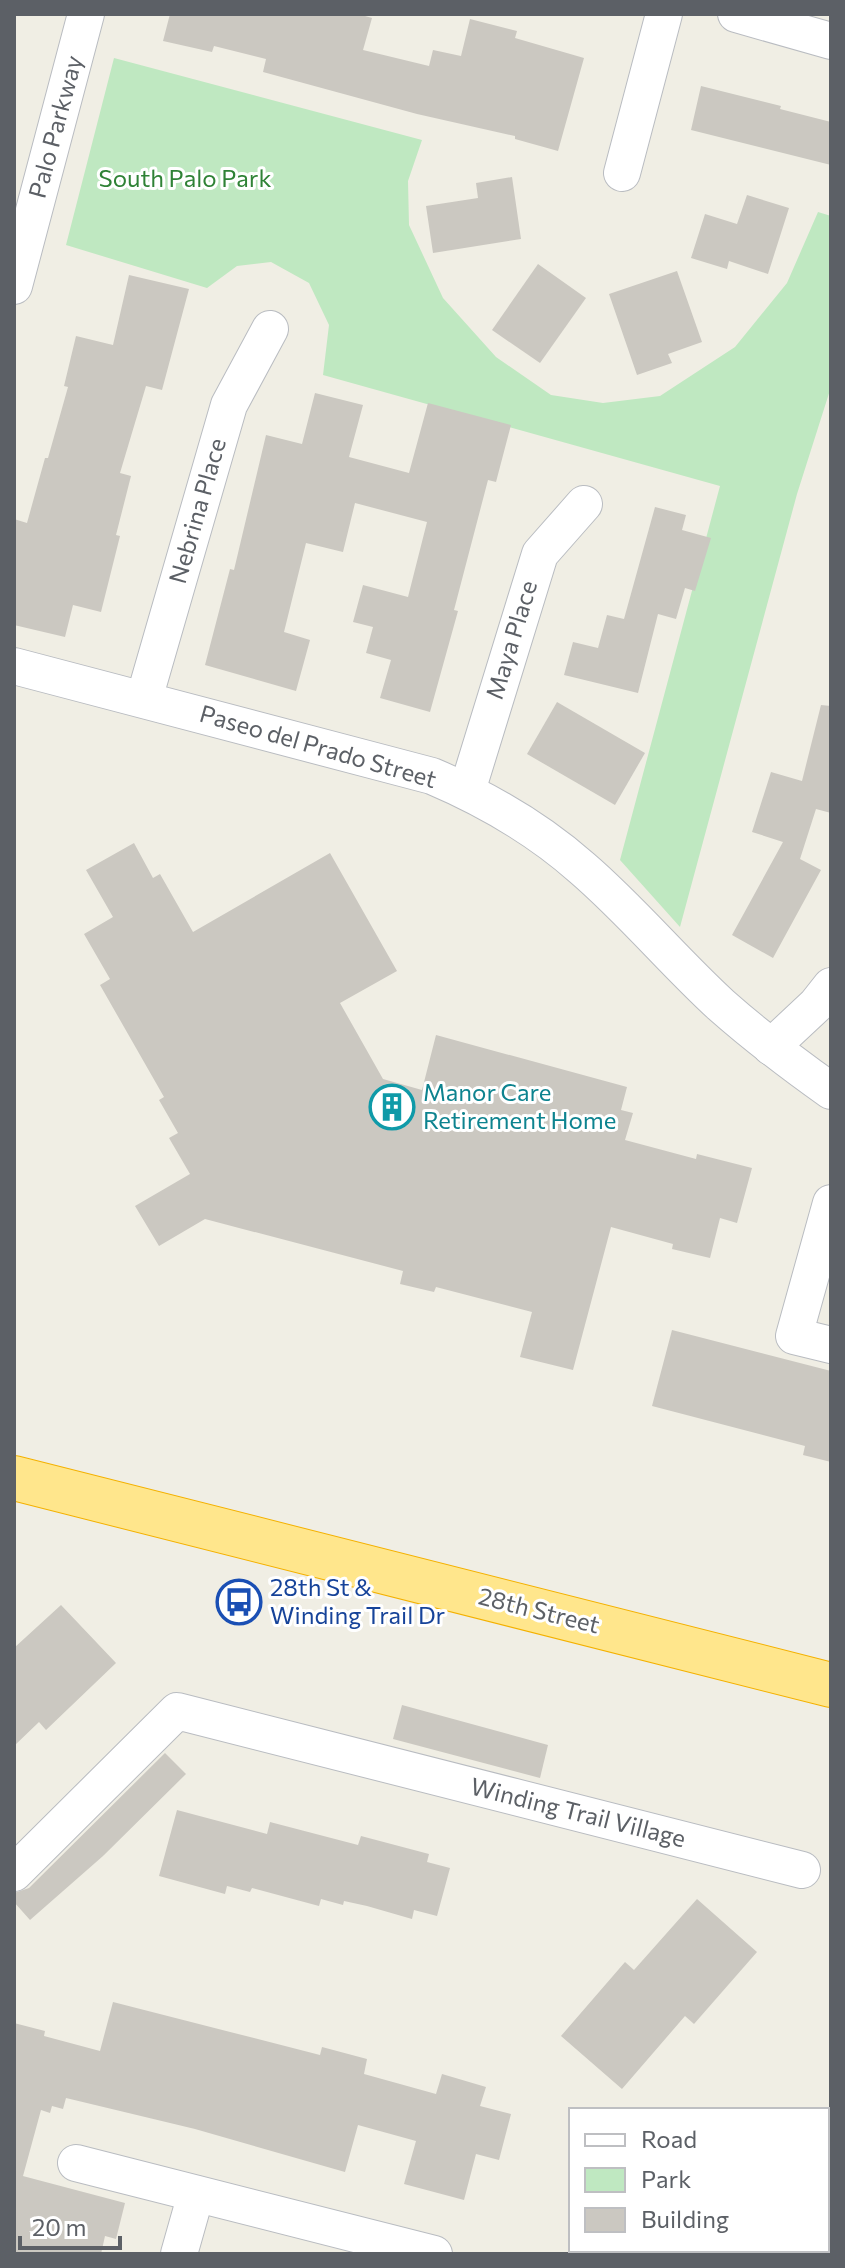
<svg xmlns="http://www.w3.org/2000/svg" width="845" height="2268" font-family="Commissioner,sans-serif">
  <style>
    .green { fill: #bfe8c1 }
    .building { fill: #cbc8c1 }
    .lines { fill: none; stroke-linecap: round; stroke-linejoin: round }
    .minor-casing { stroke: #b9bcc1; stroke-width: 38 }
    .highway-casing { stroke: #f4b100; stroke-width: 46 }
    .minor { stroke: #fff; stroke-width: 36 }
    .highway { stroke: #ffe68c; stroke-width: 44 }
    .labels { text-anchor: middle; stroke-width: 6; stroke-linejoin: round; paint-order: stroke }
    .street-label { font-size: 24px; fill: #5c6066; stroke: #fff }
    .park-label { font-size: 24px; fill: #2f8236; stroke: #fff }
    .culture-label { font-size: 24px; fill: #0d838f; stroke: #fff; text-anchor: start }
    .transit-label { font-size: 24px; fill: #164399; stroke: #fff; text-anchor: start }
  </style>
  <rect width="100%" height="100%" fill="#f0eee4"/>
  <path class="green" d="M 114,58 L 422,140 L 408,181 L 409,225 L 443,298 L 496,357 L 551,395 L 603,403 L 660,396 L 735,347 L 787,283 L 818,212 L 831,216 L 831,387 L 797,494 L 680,927 L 620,860 L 720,486 L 323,375 L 329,325 L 309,283 L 271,262 L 237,266 L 207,288 L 66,245 Z"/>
  <g class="building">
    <path d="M 170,14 L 358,14 L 372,18 L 363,50 L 429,66 L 433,50 L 461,56 L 470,19 L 517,31 L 515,38 L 584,58 L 558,151 L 515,139 L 515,136 L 417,114 L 263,72 L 266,59 L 214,46 L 212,52 L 163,41 Z"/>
    <path d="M 701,86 L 781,106 L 780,109 L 831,122 L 831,165 L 691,130 Z"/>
    <path d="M 512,177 L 521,239 L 433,253 L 426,206 L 478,198 L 476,183 Z"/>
    <path d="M 747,195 L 789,208 L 768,274 L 729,261 L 727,269 L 691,258 L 705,214 L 737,224 Z"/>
    <path d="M 538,264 L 586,298 L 540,363 L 492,330 Z"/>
    <path d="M 677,271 L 702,342 L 668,354 L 672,363 L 637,375 L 609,294 Z"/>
    <path d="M 129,275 L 189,289 L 162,390 L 146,386 L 120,473 L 131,476 L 116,535 L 120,536 L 101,612 L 73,605 L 65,637 L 14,625 L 14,519 L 27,523 L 45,458 L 48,458 L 68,387 L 64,386 L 76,336 L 113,345 Z"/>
    <path d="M 315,393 L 363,405 L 349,457 L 409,473 L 428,403 L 511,425 L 496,482 L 488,480 L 454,610 L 458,611 L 430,712 L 380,698 L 391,660 L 366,653 L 373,627 L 353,622 L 363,585 L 408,597 L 427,522 L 355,503 L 343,552 L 306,543 L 284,632 L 310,640 L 296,691 L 205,665 L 230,569 L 234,570 L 266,435 L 302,444 Z"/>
    <path d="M 655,507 L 686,515 L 682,530 L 711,538 L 695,591 L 685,588 L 676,619 L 658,614 L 638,693 L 564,675 L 573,642 L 598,648 L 607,615 L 624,619 Z"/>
    <path d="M 557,702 L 645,753 L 615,805 L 527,754 Z"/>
    <path d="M 821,705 L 831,706 L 831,813 L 816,809 L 800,859 L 821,870 L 773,958 L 732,935 L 783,842 L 752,832 L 771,772 L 802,781 Z"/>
    <path d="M 134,843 L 153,878 L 160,874 L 193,932 L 330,853 L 397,971 L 340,1003 L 383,1079 L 422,1090 L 436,1035 L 627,1087 L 621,1110 L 633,1113 L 625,1140 L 696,1159 L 697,1154 L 752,1168 L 737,1223 L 720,1218 L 710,1258 L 672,1249 L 673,1244 L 611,1227 L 573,1370 L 520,1357 L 532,1312 L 436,1287 L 434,1292 L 400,1284 L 403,1271 L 205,1219 L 159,1246 L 135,1206 L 190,1174 L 169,1138 L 178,1133 L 159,1100 L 164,1097 L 100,985 L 110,979 L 84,934 L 113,917 L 86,870 Z"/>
    <path d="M 672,1330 L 831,1371 L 831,1462 L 803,1455 L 805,1446 L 652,1406 Z"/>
    <path d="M 61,1605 L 116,1663 L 46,1730 L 39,1722 L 14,1746 L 14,1648 Z"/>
    <path d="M 402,1705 L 548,1745 L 540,1778 L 393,1739 Z"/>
    <path d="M 165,1753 L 186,1774 L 103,1856 L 30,1920 L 14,1902 L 14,1893 L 29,1888 Z"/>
    <path d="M 177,1810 L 267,1834 L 270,1822 L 358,1845 L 361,1836 L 429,1854 L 427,1862 L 450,1868 L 437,1916 L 414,1910 L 412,1919 L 367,1906 L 344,1901 L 343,1905 L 321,1899 L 319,1906 L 252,1888 L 250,1892 L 227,1886 L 225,1894 L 159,1876 Z"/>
    <path d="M 697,1899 L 757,1952 L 694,2024 L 685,2016 L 622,2089 L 561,2036 L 625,1962 L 634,1970 Z"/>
    <path d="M 113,2002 L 320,2055 L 322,2047 L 367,2059 L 364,2074 L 436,2094 L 442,2074 L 486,2087 L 480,2106 L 511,2114 L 499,2160 L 476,2154 L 464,2200 L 404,2184 L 416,2141 L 358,2125 L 345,2172 L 195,2129 L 66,2098 L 63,2109 L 52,2106 L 50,2113 L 41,2110 L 23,2176 L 19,2175 L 125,2203 L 116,2239 L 105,2236 L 101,2254 L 14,2254 L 14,2023 L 45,2031 L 44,2036 L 100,2051 Z"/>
  </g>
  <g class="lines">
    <g class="minor-casing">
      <g id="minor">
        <path d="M 736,14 L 831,41"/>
        <path d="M 622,173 L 664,14"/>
        <path d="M 14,286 L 86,14"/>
        <path d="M 14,666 L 432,776 C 486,799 538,829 582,868 C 631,910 673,961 721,1005 C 756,1036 793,1064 831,1091"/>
        <path d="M 144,699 L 229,405 L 270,329"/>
        <path d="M 467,791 L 540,554 L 584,504"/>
        <path d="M 771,1047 L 816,1005 L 831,986"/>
        <path d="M 831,1203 L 794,1336 L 831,1345"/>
        <path d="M 14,1873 L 177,1711 L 802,1870"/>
        <path d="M 76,2163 L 434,2254"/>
        <path d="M 179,2254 L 196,2194"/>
      </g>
    </g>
    <g class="highway-casing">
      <path id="highway" d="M 14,1478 L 831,1685"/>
    </g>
    <use href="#minor" class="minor"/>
    <use href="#highway" class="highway"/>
  </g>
  <defs>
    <g id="building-ring" transform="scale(2.3)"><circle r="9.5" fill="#fff" stroke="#0f9aa8" stroke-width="1.5"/><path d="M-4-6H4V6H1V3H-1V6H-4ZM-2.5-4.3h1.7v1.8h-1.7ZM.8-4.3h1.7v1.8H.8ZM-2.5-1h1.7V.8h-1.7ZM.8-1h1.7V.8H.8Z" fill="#0f9aa8"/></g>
    <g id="bus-ring" transform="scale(2.3)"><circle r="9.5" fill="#fff" stroke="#1a4fb4" stroke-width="1.5"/><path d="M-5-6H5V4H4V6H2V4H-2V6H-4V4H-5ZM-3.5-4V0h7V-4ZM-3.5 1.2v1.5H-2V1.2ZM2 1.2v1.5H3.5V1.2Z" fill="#1a4fb4"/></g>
  </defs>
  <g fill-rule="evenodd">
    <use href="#building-ring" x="392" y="1107"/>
    <use href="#bus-ring" x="239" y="1602"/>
  </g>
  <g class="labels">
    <g class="street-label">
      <text transform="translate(56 127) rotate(-75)" y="8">Palo Parkway</text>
      <text transform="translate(198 511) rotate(-74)" y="8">Nebrina Place</text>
      <text transform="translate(512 640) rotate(-73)" y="8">Maya Place</text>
      <text transform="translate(318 747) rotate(16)" y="8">Paseo del Prado Street</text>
      <text transform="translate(539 1611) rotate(14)" y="8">28th Street</text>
      <text transform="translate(578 1813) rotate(14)" y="8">Winding Trail Village</text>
    </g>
    <g class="park-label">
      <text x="185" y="187">South Palo Park</text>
    </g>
    <g class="culture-label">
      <text x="423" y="1101">Manor Care<tspan x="423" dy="28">Retirement Home</tspan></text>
    </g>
    <g class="transit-label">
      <text x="270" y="1596">28th St &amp;<tspan x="270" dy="28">Winding Trail Dr</tspan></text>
    </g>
  </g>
  <rect width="845" height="2268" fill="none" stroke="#5c6066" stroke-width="32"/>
  <rect x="569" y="2108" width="260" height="144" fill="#ffffff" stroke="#bebfc2" stroke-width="2"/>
  <rect x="585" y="2134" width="40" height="12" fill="#ffffff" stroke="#bebfc2" stroke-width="2"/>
  <text x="641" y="2148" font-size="24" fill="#5c6066">Road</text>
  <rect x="585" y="2168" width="40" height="24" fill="#bfe8c1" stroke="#bebfc2" stroke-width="2"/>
  <text x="641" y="2188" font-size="24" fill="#5c6066">Park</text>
  <rect x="585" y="2208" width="40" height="24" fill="#cbc8c1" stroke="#bebfc2" stroke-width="2"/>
  <text x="641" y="2228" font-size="24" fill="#5c6066">Building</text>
  <path d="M20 2236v12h100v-12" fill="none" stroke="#5c6066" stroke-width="4"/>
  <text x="32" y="2236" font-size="24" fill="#5c6066" stroke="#ffffff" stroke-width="6" paint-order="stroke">20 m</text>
</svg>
